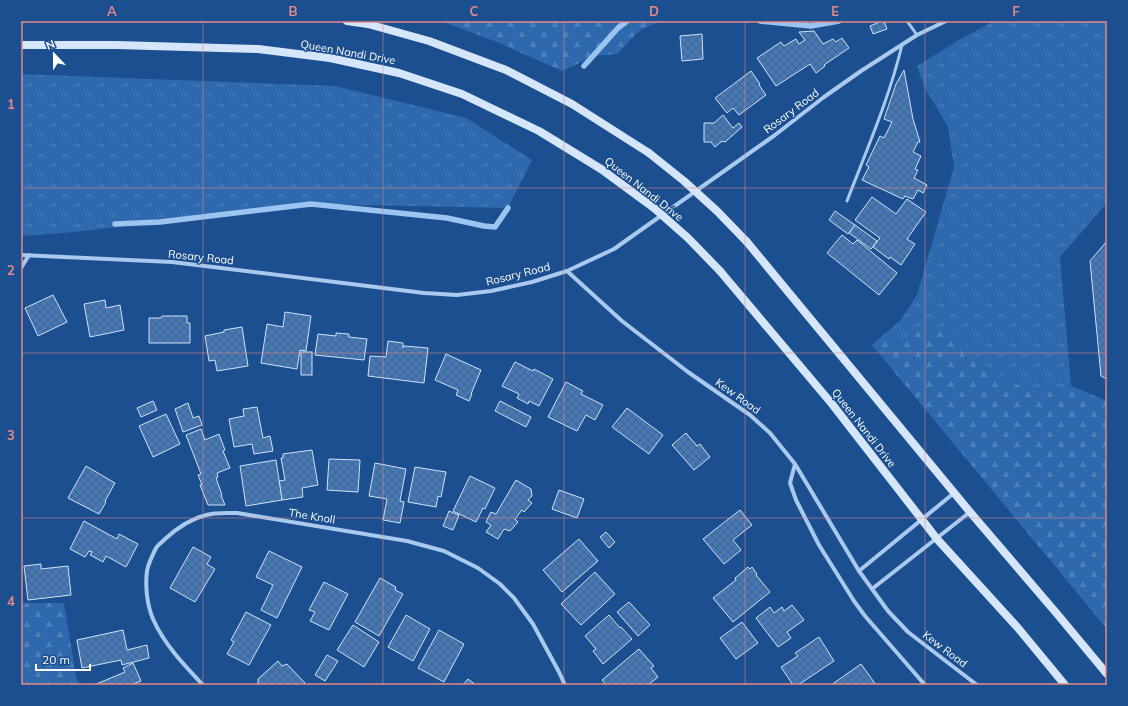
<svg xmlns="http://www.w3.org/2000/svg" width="1128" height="706" font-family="Mulish,sans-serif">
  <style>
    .grass { fill: url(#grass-tufts) }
    .forest { fill: url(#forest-firs) }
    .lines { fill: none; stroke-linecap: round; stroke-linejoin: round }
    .stream { stroke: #9cc4f0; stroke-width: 5.5 }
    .building { fill: url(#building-cross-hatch); stroke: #cfe3fa }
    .service { stroke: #a9c9ee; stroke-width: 3 }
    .minor { stroke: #a9c9ee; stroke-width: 4 }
    .secondary { stroke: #d6e6fa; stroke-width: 8 }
    .secondary-bridge { stroke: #d6e6fa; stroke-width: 8 }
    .grid { fill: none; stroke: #e88989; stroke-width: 1; stroke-opacity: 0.55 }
    .labels { text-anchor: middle; stroke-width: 3; stroke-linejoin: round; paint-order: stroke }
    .street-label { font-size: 11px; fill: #fff; stroke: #1b4f8f }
    .neatline { fill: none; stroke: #e88989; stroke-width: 1.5 }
    .grid-label { font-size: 13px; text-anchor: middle; font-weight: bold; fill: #e88989 }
  </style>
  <defs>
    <pattern id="grass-tufts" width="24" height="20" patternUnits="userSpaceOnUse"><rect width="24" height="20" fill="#2e69ad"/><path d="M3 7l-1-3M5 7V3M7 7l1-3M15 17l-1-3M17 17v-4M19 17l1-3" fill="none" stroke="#4d80b9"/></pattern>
    <pattern id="forest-firs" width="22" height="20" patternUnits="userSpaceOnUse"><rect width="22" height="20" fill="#2e69ad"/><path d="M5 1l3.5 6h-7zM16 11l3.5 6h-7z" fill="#4d80b9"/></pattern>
    <pattern id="building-cross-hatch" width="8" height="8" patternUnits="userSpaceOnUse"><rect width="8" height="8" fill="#4478b7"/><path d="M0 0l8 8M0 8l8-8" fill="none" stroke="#486282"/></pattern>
  </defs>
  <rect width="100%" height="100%" fill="#1b4f8f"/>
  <g class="grass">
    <path d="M 994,21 L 1107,21 L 1107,203 L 1060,257 L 1071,386 L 1053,392 L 1023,387 L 997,375 L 974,357 L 960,338 L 917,331 L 900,344 L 882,336 L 901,320 L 917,295 L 954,167 L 948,127 L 924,86 L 917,66 L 957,41 Z"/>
    <path d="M 21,74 L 335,86 L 466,118 L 532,160 L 508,208 L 311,204 L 75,232 L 21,236 Z"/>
  </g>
  <g class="forest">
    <path d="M 441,21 L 661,21 L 640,30 L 617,54 L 595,56 L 562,71 L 497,42 Z"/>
    <path d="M 944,328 L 960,338 L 974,357 L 997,375 L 1023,387 L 1053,392 L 1071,386 L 1107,401 L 1107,629 L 872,345 L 882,336 L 900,344 L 917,331 Z"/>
    <path d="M 21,603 L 64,603 L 76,677 L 80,685 L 21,685 Z"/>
  </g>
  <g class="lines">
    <g class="stream">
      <path d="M 760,21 L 811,26 L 839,21"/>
      <path d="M 584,66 L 618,28 L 627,21"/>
      <path d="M 115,224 L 160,222 L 311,204 L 447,218 L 484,226 L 495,227 L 508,208"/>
    </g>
  </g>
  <g class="building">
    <path d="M 882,21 L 884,21 L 887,29 L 873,34 L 870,26 Z"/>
    <path d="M 814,31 L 823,44 L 833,39 L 836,42 L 842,38 L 849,48 L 824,65 L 825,66 L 816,73 L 810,64 L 776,86 L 757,58 L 781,42 L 784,46 L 796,39 L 799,44 L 805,40 L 799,32 Z"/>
    <path d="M 702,34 L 703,59 L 682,61 L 680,36 Z"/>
    <path d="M 904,70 L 913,119 L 920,142 L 918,142 L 913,152 L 921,156 L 915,169 L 918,170 L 914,178 L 927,185 L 923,193 L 918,190 L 913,199 L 905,196 L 903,199 L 862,180 L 869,167 L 866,165 L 880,136 L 884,138 L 892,122 L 884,119 L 896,84 Z"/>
    <path d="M 751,71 L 760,84 L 759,85 L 766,95 L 739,115 L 733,108 L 727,113 L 715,98 Z"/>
    <path d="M 723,115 L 733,128 L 739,123 L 742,127 L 725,142 L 722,141 L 715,147 L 711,142 L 704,142 L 704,123 L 714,123 Z"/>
    <path d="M 872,197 L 896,214 L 907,199 L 926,212 L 907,239 L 915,244 L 901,265 L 890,257 L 889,259 L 873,247 L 880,238 L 855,220 Z"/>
    <path d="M 835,211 L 855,225 L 848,234 L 829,220 Z"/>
    <path d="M 855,225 L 877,241 L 871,249 L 849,233 Z"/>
    <path d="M 842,235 L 853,244 L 857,240 L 897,273 L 879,295 L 827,253 Z"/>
    <path d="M 1107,241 L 1107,379 L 1101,376 L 1090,261 Z"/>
    <path d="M 53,295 L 67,322 L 38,336 L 25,308 Z"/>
    <path d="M 105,300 L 106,308 L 120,305 L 124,330 L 90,337 L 84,304 Z"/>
    <path d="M 285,312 L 311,316 L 306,351 L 300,350 L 297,369 L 261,363 L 267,324 L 283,327 Z"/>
    <path d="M 162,316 L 187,316 L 187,323 L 190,323 L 190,343 L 149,343 L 149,318 L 161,318 Z"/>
    <path d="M 242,327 L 248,366 L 217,371 L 215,360 L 209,361 L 205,336 L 224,332 L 224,330 Z"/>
    <path d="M 336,333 L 349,334 L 349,337 L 367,339 L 364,360 L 315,355 L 318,334 L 336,336 Z"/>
    <path d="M 388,341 L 403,343 L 403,348 L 404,346 L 428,348 L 424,383 L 368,376 L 370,356 L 386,357 Z"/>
    <rect x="301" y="352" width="11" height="23"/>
    <path d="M 446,354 L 481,370 L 471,394 L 472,394 L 469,401 L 456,395 L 458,390 L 435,380 Z"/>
    <path d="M 515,362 L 533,371 L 534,369 L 553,379 L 539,406 L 529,401 L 528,404 L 517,398 L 519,394 L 502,386 Z"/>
    <path d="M 566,382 L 583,391 L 581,394 L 603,405 L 595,420 L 586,415 L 577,431 L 548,417 Z"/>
    <path d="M 153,401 L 157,410 L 141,417 L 137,408 Z"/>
    <path d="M 500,401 L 531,417 L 526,427 L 495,411 Z"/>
    <path d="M 188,403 L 193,418 L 199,416 L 202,425 L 183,432 L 175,409 Z"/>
    <path d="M 257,407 L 263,438 L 270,436 L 273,451 L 254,454 L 252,444 L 234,447 L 229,419 L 244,416 L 243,409 Z"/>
    <path d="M 627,408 L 663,435 L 649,454 L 612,427 Z"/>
    <path d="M 166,414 L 180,444 L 153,457 L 139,426 Z"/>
    <path d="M 201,429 L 205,440 L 219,434 L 225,450 L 223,451 L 230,468 L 217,473 L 218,477 L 216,478 L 222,495 L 221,495 L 225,505 L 208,505 L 200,485 L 202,485 L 198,475 L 201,474 L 186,435 Z"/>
    <path d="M 686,433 L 697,446 L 700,444 L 710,457 L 694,470 L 672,445 Z"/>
    <path d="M 312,450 L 318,485 L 302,488 L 303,497 L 282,500 L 279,481 L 285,480 L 281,458 L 283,458 L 283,454 Z"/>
    <path d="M 329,459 L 360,460 L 358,492 L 327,490 Z"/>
    <path d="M 276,460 L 282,500 L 246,506 L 240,466 Z"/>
    <path d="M 375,463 L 406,469 L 400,501 L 404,502 L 400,523 L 383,520 L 387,499 L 369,496 Z"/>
    <path d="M 86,466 L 115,483 L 105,501 L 106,502 L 99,514 L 68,498 Z"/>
    <path d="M 415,467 L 446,472 L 441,497 L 438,496 L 436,507 L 408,502 Z"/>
    <path d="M 470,476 L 495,488 L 485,509 L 483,508 L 476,522 L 453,511 Z"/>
    <path d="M 516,480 L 531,489 L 532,496 L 528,500 L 532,503 L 524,512 L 522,510 L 515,519 L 518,522 L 510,531 L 504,529 L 498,539 L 486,532 L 491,525 L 486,522 L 491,512 L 496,514 Z"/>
    <path d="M 559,490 L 584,499 L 577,518 L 552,509 Z"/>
    <path d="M 740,510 L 752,525 L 733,540 L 741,550 L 724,564 L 703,539 Z"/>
    <path d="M 449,511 L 459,515 L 453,530 L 443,526 Z"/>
    <path d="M 84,521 L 117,539 L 119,534 L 138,544 L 126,567 L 106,556 L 103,562 L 90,555 L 92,552 L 89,551 L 85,557 L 70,549 Z"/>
    <path d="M 606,532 L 615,542 L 609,548 L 600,537 Z"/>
    <path d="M 579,539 L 598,561 L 562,592 L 543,570 Z"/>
    <path d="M 193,547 L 211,557 L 207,564 L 215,569 L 195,602 L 170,588 Z"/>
    <path d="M 269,551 L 302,567 L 277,618 L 261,610 L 273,585 L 256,577 Z"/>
    <path d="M 41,564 L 41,569 L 68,566 L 71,595 L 28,600 L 24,566 Z"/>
    <path d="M 748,567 L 750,569 L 752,567 L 757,574 L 756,575 L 770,592 L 733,622 L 713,598 L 736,580 L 735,578 Z"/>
    <path d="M 595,572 L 615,594 L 581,625 L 561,604 Z"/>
    <path d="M 380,578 L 396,587 L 395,590 L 403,594 L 379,636 L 355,622 Z"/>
    <path d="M 324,582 L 348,594 L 329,630 L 310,621 L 315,612 L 309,610 Z"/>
    <path d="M 629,602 L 650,625 L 638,636 L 617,612 Z"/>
    <path d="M 792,605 L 804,620 L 787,632 L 791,638 L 778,647 L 756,618 L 770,607 L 774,613 L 782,607 L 784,611 Z"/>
    <path d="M 246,612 L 271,625 L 249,665 L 227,654 L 234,642 L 231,640 Z"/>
    <path d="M 406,615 L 430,629 L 413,661 L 388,647 Z"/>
    <path d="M 609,615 L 620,628 L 621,627 L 632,639 L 603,664 L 593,651 L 596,649 L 585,636 Z"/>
    <path d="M 742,622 L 758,643 L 736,659 L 720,638 Z"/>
    <path d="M 353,625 L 379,642 L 364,667 L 337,650 Z"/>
    <path d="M 123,630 L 127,650 L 147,645 L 149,658 L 122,665 L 121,660 L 82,668 L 77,640 Z"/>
    <path d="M 439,630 L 464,644 L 444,682 L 418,668 Z"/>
    <path d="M 819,637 L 834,661 L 798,685 L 793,685 L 781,667 L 798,656 L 795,653 Z"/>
    <path d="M 639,649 L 654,666 L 651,668 L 658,677 L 648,685 L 606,685 L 602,680 Z"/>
    <path d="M 327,655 L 338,661 L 325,681 L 315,675 Z"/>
    <path d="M 278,661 L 282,666 L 287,664 L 305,683 L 303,685 L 258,685 L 258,679 Z"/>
    <path d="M 133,663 L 141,681 L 133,684 L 133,685 L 94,685 L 125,672 L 123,668 Z"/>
    <path d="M 861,664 L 876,685 L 831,685 Z"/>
    <path d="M 468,679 L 476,685 L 463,685 Z"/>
  </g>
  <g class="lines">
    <g class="service">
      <path d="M 907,21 L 917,35"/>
      <path d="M 847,201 C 867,149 889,99 902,45"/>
    </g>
    <g class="minor">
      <path d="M 21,255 L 172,262 L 424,293 L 457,295 L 491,291 L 532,282 L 567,271 L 614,249 L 775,135 L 824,97 L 861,71 L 917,35 L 946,21"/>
      <path d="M 21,268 L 29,255"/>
      <path d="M 567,271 L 622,321 L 688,372 L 750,415 L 770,433 L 795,464 L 859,571 L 888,611 L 908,632 L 977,685"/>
      <path d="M 795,464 L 790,483 L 796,500 L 819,545 L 854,601 L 865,616 L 925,685"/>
      <path d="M 859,571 L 954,493"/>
      <path d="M 872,589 L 970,512"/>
      <path d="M 203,685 C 184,665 164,644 153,619 C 147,605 145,586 147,571 C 148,564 153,554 156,548 C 158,545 162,542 165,539 C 177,528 190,519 206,515 C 216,512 227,513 237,513 L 407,541 L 444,551 L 478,568 L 500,584 L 514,598 L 533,624 L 559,672 L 565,685"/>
    </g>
    <g class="secondary">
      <path d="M 347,21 L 368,24 L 429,41 L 506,70 L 572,104 L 649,153"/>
      <path d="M 21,45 L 116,45 L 258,49 L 330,58 L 399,73 L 462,94 L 539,131 L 601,169"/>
      <path d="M 747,242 L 970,512 L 1058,615 L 1107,674"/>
      <path d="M 720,271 L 832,404 L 937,539 L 1018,628 L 1065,685"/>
    </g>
    <g class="secondary-bridge">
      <path d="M 649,153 L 684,181 L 717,211 L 747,242"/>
      <path d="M 601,169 L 654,208 L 688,238 L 720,271"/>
    </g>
  </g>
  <path class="grid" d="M 203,21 L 203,685M 383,21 L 383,685M 564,21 L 564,685M 745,21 L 745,685M 925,21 L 925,685M 21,188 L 1107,188M 21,353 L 1107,353M 21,518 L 1107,518"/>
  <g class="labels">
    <g class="street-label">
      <text transform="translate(348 52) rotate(10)" y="4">Queen Nandi Drive</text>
      <text transform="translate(791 111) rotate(-37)" y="4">Rosary Road</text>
      <text transform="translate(644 189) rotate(38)" y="4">Queen Nandi Drive</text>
      <text transform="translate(201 257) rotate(6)" y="4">Rosary Road</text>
      <text transform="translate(518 274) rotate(-14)" y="4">Rosary Road</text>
      <text transform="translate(738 396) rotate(36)" y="4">Kew Road</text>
      <text transform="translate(864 428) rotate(52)" y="4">Queen Nandi Drive</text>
      <text transform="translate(312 516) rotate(9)" y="4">The Knoll</text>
      <text transform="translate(945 649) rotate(37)" y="4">Kew Road</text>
    </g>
  </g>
  <rect width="1128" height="706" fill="none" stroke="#1b4f8f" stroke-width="44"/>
  <g transform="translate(54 54) rotate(338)" stroke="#1b4f8f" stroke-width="3" paint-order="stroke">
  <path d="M0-3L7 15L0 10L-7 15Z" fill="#ffffff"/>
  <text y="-6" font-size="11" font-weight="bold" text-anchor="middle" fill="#ffffff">N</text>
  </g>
  <path d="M36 664v6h54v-6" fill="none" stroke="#ffffff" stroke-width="2"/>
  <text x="42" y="664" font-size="12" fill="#ffffff" stroke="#1b4f8f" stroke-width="3" paint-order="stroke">20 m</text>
  <rect x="22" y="22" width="1084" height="662" class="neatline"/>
  <g class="grid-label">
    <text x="112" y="16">A</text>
    <text x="293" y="16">B</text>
    <text x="474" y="16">C</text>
    <text x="654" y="16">D</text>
    <text x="835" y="16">E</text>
    <text x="1016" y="16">F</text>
    <text x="11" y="109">1</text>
    <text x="11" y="275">2</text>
    <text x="11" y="440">3</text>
    <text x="11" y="606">4</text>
  </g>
</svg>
